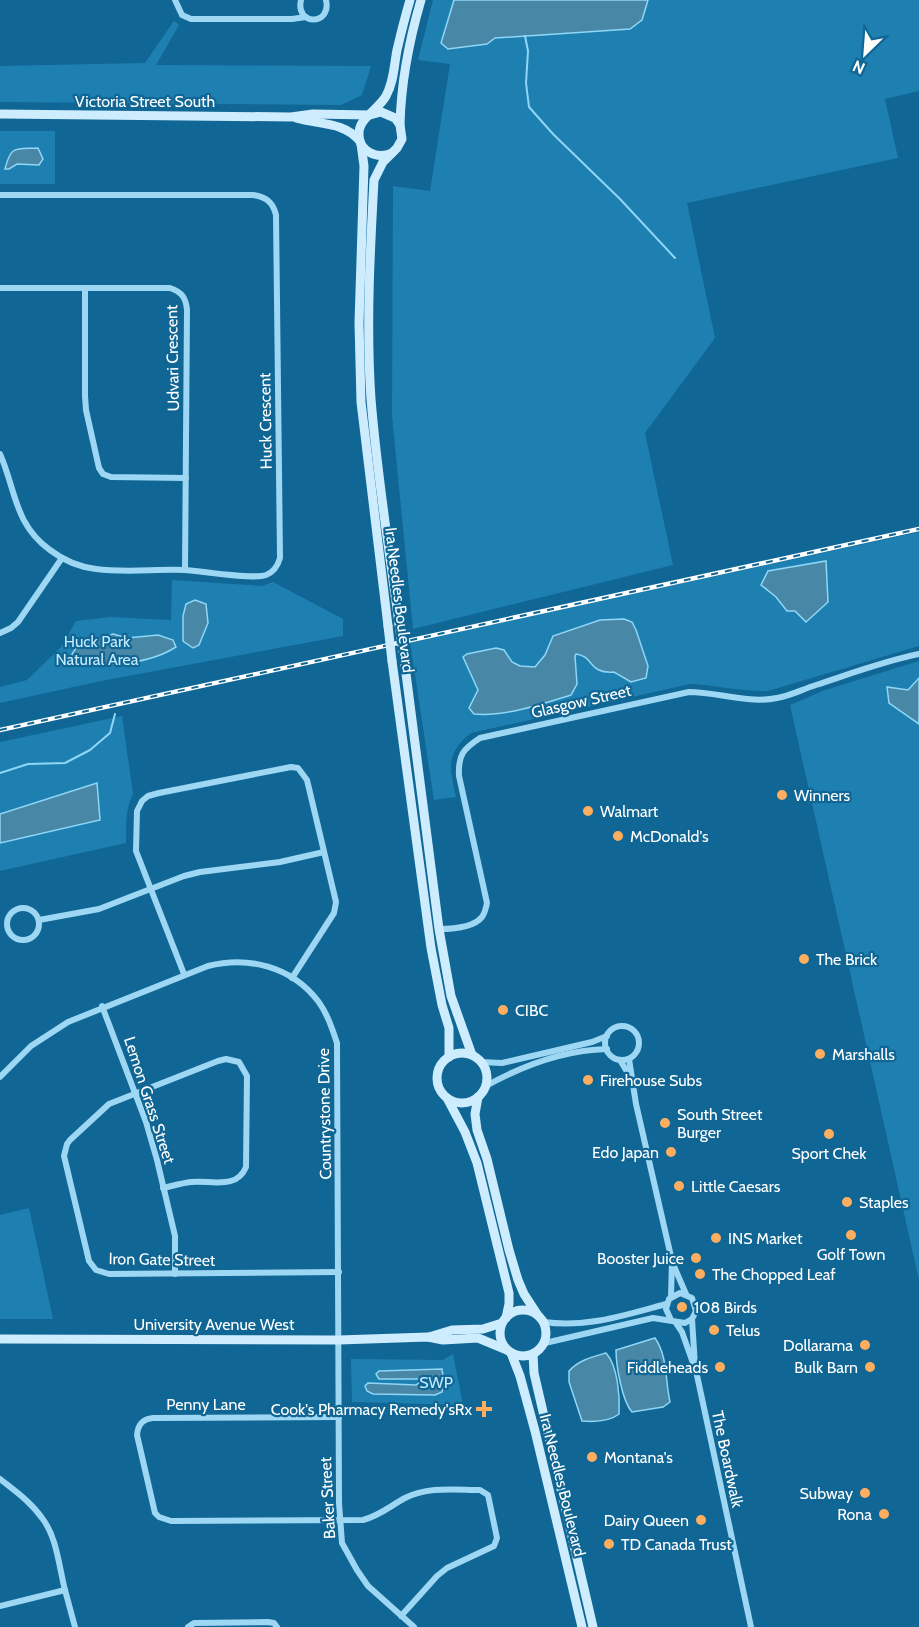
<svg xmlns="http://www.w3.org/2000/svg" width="919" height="1627" font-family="Cabin,sans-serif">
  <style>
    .green { fill: #1e80b1 }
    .water { fill: #4987a6; stroke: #8fd6f7; stroke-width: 1.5 }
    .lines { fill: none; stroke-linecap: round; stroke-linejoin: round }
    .stream { stroke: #8fd6f7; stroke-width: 2 }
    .minor { stroke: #9dd7f3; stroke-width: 6 }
    .secondary { stroke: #cdecfd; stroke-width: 9 }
    .rail-casing { stroke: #fff; stroke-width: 4.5 }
    .rail { stroke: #106694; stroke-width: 2; stroke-dasharray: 7; stroke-linecap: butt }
    .secondary-bridge { stroke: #cdecfd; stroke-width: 9 }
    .poi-dot { fill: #ffae60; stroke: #106694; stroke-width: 2 }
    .labels { text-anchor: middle; stroke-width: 4.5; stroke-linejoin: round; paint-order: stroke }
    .street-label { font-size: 16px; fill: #fff; stroke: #106694 }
    .park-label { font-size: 16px; fill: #c5ebfe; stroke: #106694 }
    .poi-label { font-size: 16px; fill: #fff; stroke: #106694; text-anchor: start }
  </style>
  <rect width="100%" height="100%" fill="#106694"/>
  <g class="green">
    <path d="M 433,0 L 454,0 L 441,43 L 487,44 L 495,38 L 630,29 L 642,20 L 648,0 L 919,0 L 919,91 L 885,99 L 898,158 L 687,203 L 715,338 L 645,433 L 673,565 L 413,629 L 392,416 L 393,186 L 430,191 L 450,64 L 418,60 Z"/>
    <path d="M 174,21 L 179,25 L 156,65 L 371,66 L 362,95 L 341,105 L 0,102 L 0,66 L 145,63 Z"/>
    <rect x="0" y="131" width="55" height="53"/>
    <path d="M 919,532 L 919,646 L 768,691 C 741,692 716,685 690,684 L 471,733 C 445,753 450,769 456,797 L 434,800 L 410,642 Z"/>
    <path d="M 172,580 L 262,586 L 273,582 L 343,619 L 343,636 L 101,681 L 0,703 L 0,687 L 27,680 L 61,647 L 76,621 L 110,617 L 171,620 Z"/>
    <path d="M 919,661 L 919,678 L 908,690 L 887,687 L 889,703 L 919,724 L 919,1280 L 790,705 L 825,690 Z"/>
    <path d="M 122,716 L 133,794 C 125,810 126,826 126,843 L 0,871 L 0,742 Z"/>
    <path d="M 29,1208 L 53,1319 L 0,1319 L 0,1215 Z"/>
    <path d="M 453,1354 L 463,1405 L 352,1402 L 351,1359 L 443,1360 Z"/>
  </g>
  <g class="water">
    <path d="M 454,0 L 648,0 L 642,20 L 630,29 L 495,38 L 487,44 L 448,49 L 441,43 Z"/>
    <path d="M 38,148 L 43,159 L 39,165 L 17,164 L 9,169 L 5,169 C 11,145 15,149 38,148 Z"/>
    <path d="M 826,561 L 828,602 L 806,622 L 795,611 L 787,611 L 776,597 L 761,585 L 768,571 Z"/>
    <path d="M 195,600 L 206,604 L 208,623 L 199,645 L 193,648 L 183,641 L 183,616 L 186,604 Z"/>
    <path d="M 624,619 L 632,622 L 636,630 L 648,666 L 646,678 L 631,682 L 614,672 C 588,674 594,656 576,654 L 575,656 L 577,684 L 571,695 C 542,704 504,717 474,714 L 469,708 L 478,690 L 463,657 L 467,654 L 496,648 L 504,650 L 512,662 L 520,666 L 535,667 L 545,655 L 553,636 L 600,620 Z"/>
    <path d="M 113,634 L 127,638 L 158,635 L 173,640 L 176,647 C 146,666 107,666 73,662 L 72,654 L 76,648 Z"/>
    <path d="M 919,678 L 919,724 L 889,703 L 887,687 L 908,690 Z"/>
    <path d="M 97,783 L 100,820 L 0,843 L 0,814 Z"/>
    <path d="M 655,1338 C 668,1357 665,1380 670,1402 L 663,1407 L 632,1412 C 622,1401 616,1365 616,1350 Z"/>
    <path d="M 606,1353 C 618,1366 620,1397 619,1414 C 609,1422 594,1422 582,1421 L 569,1382 L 569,1371 C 579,1360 592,1357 606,1353 Z"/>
    <path d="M 442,1369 L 444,1383 L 442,1392 L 435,1395 L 373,1394 L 367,1391 L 365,1386 L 368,1383 L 416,1385 L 420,1382 L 419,1379 L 379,1379 L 376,1374 L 379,1371 Z"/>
  </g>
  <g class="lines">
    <g class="stream">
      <path d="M 525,36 L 528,51 L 526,83 L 529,107 L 553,134 L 620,199 L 675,258"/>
      <path d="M 0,773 L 28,764 L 65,763 L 90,750 L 110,733 L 115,714"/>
    </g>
    <g class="minor">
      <path d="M 175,0 L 182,15 L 191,19 L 292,19 L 306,17"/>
      <path d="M 301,0 C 295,26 332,26 326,0"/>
      <path d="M 0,195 L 253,195 C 266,197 273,202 276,215 L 280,558 C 278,565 274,572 266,575 C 251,580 203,571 184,570 C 155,569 125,573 96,569 C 80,567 63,560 50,550 C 14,524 16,490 0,454"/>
      <path d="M 0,288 L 170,288 C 182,292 186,298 187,310 L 185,570"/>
      <path d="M 85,288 L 85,396 L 86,410 L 99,468 L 103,474 L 111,477 L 186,478"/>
      <path d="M 0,633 L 11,628 L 18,622 L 62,558"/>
      <circle cx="23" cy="924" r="16"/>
      <path d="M 39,920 L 99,909 L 184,876 L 200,872 L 280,862 L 324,852"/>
      <path d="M 439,929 C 451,929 473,928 482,917 C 485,913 486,908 487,903 L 459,776 C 458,755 463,749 480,738 L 689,692 C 718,692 747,704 777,698 C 790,696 803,689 816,685 C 850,674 884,661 919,654"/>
      <path d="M 184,974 L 136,851 L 137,811 L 142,801 L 148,796 L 159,793 L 291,767 L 298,768 L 307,780 L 336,902 L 334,913 L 292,978"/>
      <path d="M 102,1006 L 146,1122 L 157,1160 L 175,1236 L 175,1274"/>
      <circle cx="622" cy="1043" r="17"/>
      <path d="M 629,1059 L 636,1104 L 672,1261 L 671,1297"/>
      <path d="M 620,1060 L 632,1080"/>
      <path d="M 481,1062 L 502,1063 L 592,1042 L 607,1036"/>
      <path d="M 0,1077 L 31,1046 L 68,1022 L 208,966 C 248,956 291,966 318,1001 C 327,1013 332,1028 337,1043 L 339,1503 L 342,1543 L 357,1570 L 368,1586 L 414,1627"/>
      <path d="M 486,1086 C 522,1066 564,1050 607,1049"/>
      <path d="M 163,1188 C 172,1186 182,1183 191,1182 C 211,1180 237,1190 246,1167 L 247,1076 L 239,1062 L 226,1059 L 218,1061 L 109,1104 L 70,1140 L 67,1144 L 64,1156 L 89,1261 L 96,1270 L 109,1274 L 339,1272"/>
      <path d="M 673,1264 L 686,1294"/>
      <path d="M 692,1319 L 695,1366 L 751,1627"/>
      <path d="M 544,1322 C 587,1328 626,1315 666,1304"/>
      <path d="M 676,1323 L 682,1332 L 693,1363"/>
      <path d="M 545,1343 L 653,1318 L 685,1323 L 692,1319 L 696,1311 L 692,1298 L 680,1293 L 669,1299 L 666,1309 L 671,1320"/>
      <path d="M 339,1417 L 153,1418 C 143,1419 138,1424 137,1435 L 155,1513 L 159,1517 L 171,1521 L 363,1520 C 381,1515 390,1506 405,1498 C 428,1486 456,1490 480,1490 L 488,1495 L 497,1538 L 494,1546 L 447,1568 L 437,1576 L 401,1616"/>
      <path d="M 0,1479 C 15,1491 31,1502 42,1518 C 57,1537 59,1567 65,1590 L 0,1606"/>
      <path d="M 65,1590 L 75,1627"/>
      <path d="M 188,1627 L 194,1623 L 268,1622 L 274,1623 L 277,1627"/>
    </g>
    <g class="secondary">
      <path d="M 0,114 L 291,117 L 313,114 L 370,115 L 381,112 L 395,118 L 400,125 L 402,139 L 397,148 L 383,162 L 374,180 C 370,253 366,326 371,399 C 377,474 389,549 399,624"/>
      <path d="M 296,118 C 319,125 343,121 360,141"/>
      <path d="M 400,125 C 401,82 409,41 421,0"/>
      <path d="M 361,144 L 364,166 L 359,323 L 361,402 L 388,626"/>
      <path d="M 392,153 C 377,160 358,151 359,133 C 359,118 379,109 386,96 C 394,82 394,65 397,50 C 401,33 405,17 410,0"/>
      <path d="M 404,658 L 439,929 L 451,996 L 472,1055"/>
      <path d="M 392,661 L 431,948 L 442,1005 L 449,1028 L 449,1057"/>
      <circle cx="462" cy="1078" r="25"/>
      <path d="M 478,1097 L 475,1114 L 477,1130 L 487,1159 L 509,1250 L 518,1280 L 524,1294 L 537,1314"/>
      <path d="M 447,1098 L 465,1132 L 477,1163 L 509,1293 L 509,1304 L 506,1318"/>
      <circle cx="523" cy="1333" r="23"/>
      <path d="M 429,1337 L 452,1330 L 483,1329 L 502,1323"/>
      <path d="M 0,1339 L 339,1340 L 428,1337 L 443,1340 L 478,1338 L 507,1350"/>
      <path d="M 511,1353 L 520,1376 L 535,1431 L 582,1627"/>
      <path d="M 533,1354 L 534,1373 L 593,1627"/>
    </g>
    <g class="rail-casing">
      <path id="rail" d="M 0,730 L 919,529"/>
    </g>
    <use href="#rail" class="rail"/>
    <g class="secondary-bridge">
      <path d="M 399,624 L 404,658"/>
      <path d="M 388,626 L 392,661"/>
    </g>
  </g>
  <g class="poi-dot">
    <circle cx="782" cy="795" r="6"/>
    <circle cx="588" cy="811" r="6"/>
    <circle cx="618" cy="836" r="6"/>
    <circle cx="804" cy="959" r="6"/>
    <circle cx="503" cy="1010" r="6"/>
    <circle cx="820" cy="1054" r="6"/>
    <circle cx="588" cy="1080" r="6"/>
    <circle cx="665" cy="1123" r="6"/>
    <circle cx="829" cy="1134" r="6"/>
    <circle cx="671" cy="1152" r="6"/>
    <circle cx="679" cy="1186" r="6"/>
    <circle cx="847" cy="1202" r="6"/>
    <circle cx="851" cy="1235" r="6"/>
    <circle cx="716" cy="1238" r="6"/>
    <circle cx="696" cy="1258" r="6"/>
    <circle cx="700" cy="1274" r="6"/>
    <circle cx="682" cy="1307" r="6"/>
    <circle cx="714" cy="1330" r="6"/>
    <circle cx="865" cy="1345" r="6"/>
    <circle cx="720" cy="1367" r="6"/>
    <circle cx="870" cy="1367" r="6"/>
    <path d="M481 1400h6v6h6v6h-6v6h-6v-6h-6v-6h6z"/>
    <circle cx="592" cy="1457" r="6"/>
    <circle cx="865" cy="1493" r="6"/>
    <circle cx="884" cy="1514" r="6"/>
    <circle cx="701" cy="1520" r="6"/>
    <circle cx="609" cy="1544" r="6"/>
  </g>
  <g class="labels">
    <g class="street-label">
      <text x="145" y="107">Victoria Street South</text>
      <text transform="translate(172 358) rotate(-91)" y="6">Udvari Crescent</text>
      <text transform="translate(265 421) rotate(-91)" y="6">Huck Crescent</text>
      <text transform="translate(400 600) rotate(83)" y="6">Ira Needles Boulevard</text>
      <text transform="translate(581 701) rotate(-13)" y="6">Glasgow Street</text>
      <text transform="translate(150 1100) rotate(72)" y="6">Lemon Grass Street</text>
      <text transform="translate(324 1114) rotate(-91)" y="6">Countrystone Drive</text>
      <text transform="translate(162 1259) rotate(1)" y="6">Iron Gate Street</text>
      <text x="214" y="1330">University Avenue West</text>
      <text x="206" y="1410">Penny Lane</text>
      <text transform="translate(728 1459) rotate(78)" y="6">The Boardwalk</text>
      <text transform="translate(563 1485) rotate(76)" y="6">Ira Needles Boulevard</text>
      <text transform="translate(327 1498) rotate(-93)" y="6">Baker Street</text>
    </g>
    <g class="park-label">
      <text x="97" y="647">Huck Park<tspan x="97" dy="18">Natural Area</tspan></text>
      <text x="436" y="1388">SWP</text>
    </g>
    <g class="poi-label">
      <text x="794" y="801">Winners</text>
      <text x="600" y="817">Walmart</text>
      <text x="630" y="842">McDonald's</text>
      <text x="816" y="965">The Brick</text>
      <text x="515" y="1016">CIBC</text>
      <text x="832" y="1060">Marshalls</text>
      <text x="600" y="1086">Firehouse Subs</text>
      <text x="677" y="1120">South Street<tspan x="677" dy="18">Burger</tspan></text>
      <text x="659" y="1158" text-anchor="end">Edo Japan</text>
      <text x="829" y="1159" text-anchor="middle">Sport Chek</text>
      <text x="691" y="1192">Little Caesars</text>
      <text x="859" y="1208">Staples</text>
      <text x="728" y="1244">INS Market</text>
      <text x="851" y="1260" text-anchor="middle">Golf Town</text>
      <text x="684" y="1264" text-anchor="end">Booster Juice</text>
      <text x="712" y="1280">The Chopped Leaf</text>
      <text x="694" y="1313">108 Birds</text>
      <text x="726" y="1336">Telus</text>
      <text x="853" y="1351" text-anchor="end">Dollarama</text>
      <text x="708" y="1373" text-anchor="end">Fiddleheads</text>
      <text x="858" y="1373" text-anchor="end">Bulk Barn</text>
      <text x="472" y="1415" text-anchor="end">Cook's Pharmacy Remedy'sRx</text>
      <text x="604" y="1463">Montana's</text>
      <text x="853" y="1499" text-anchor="end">Subway</text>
      <text x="872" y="1520" text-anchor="end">Rona</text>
      <text x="689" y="1526" text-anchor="end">Dairy Queen</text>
      <text x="621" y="1550">TD Canada Trust</text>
    </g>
  </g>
  <g transform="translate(865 54) rotate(205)" stroke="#106694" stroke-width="4.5" paint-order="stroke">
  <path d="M0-4.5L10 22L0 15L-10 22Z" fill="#ffffff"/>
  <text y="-9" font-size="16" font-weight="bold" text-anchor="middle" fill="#ffffff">N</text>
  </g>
</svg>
